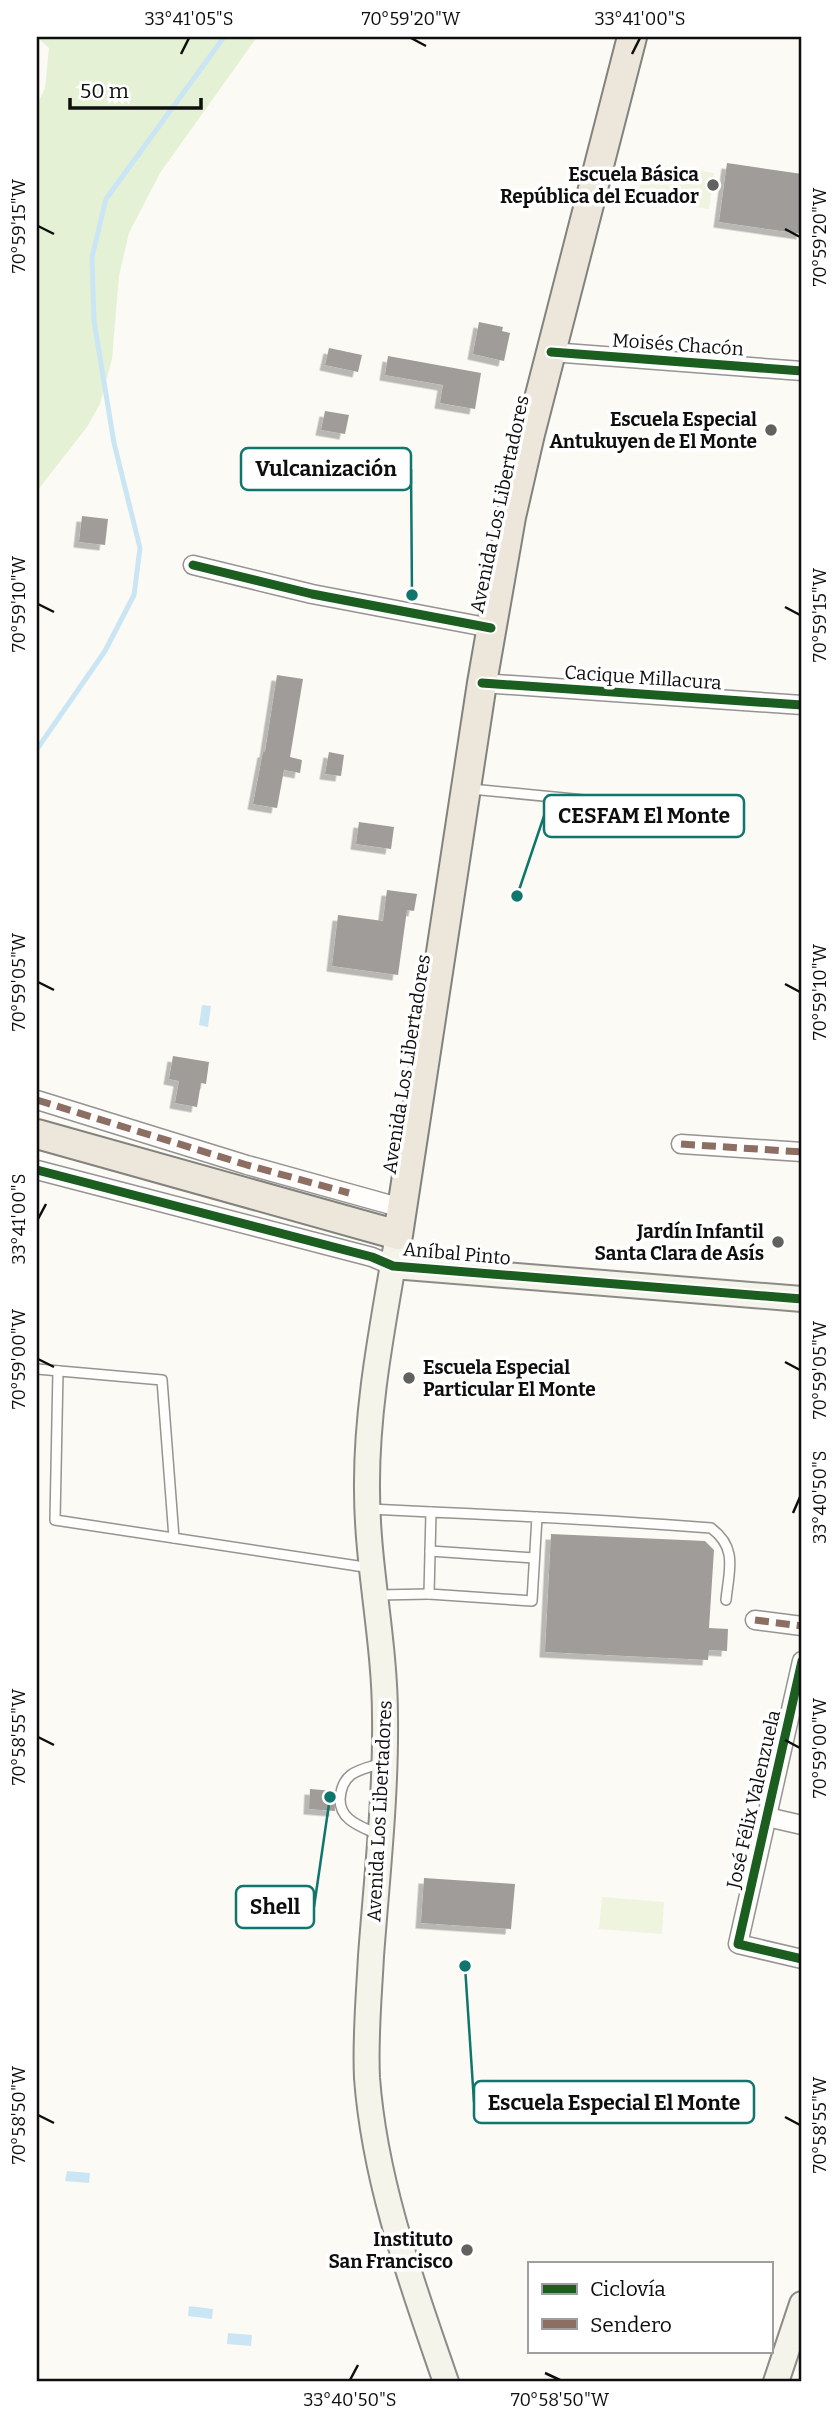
<svg xmlns="http://www.w3.org/2000/svg" width="839" height="2419" font-family="Bitter,serif">
  <style>
    .green { fill: #e5f1d4 }
    .pitch { fill: #eef4dd }
    .water { fill: #cae6f5 }
    .lines { fill: none; stroke-linecap: round; stroke-linejoin: round }
    .stream { stroke: #cae6f5; stroke-width: 5 }
    .building { fill: #9f9c99; filter: url(#shadow) }
    .lane-casing { stroke: #959492; stroke-width: 12 }
    .street-casing { stroke: #959492; stroke-width: 21 }
    .secondary-casing { stroke: #8c8b88; stroke-width: 28 }
    .primary-casing { stroke: #82827f; stroke-width: 32 }
    .lane { stroke: #fffefd; stroke-width: 9 }
    .street { stroke: #fffefd; stroke-width: 18 }
    .secondary { stroke: #f5f4ea; stroke-width: 24 }
    .primary { stroke: #ece7da; stroke-width: 28 }
    .quiet { stroke: #8d6e63; stroke-width: 7; stroke-dasharray: 14 7; stroke-linecap: butt }
    .cycleway-casing { stroke: #fff; stroke-width: 13 }
    .cycleway { stroke: #1b5e20; stroke-width: 9 }
    .ticks { fill: none; stroke: #0e0e0e; stroke-width: 2.5 }
    .poi-dot { fill: #61615e; stroke: #fff; stroke-width: 2.5 }
    .labels { text-anchor: middle; stroke-width: 7; stroke-linejoin: round; paint-order: stroke }
    .poi-label { font-size: 19px; font-weight: bold; fill: #0e0e0e; stroke: #fff; text-anchor: end }
    .street-label { font-size: 19px; fill: #0e0e0e; stroke: #fff }
    .leader { fill: none; stroke: #0f766e; stroke-width: 2.5 }
    .callout-dot { fill: #0f766e; stroke: #fff; stroke-width: 2.5 }
    .callout { fill: #fff; stroke: #0f766e; stroke-width: 2.5 }
    .callout-label { font-size: 21px; text-anchor: middle; font-weight: bold; fill: #0e0e0e }
    .neatline { fill: none; stroke: #0e0e0e; stroke-width: 2.5 }
    .ticks-label { font-size: 18px; text-anchor: middle; fill: #0e0e0e }
  </style>
  <defs>
    <filter id="shadow"><feDropShadow dx="-5.5" dy="5.5" stdDeviation="0" flood-color="#0004"/></filter>
  </defs>
  <rect width="100%" height="100%" fill="#fcfaf4"/>
  <path class="green" d="M 37,37 L 257,37 L 160,173 L 129,233 L 119,276 L 112,359 L 100,404 L 87,427 L 37,491 L 37,105 L 45,88 L 49,48 Z"/>
  <g class="pitch">
    <path d="M 643,163 L 714,173 L 709,209 L 638,199 Z"/>
    <path d="M 602,1897 L 664,1902 L 662,1934 L 599,1929 Z"/>
  </g>
  <g class="water">
    <path d="M 202,1005 L 211,1006 L 208,1027 L 199,1025 Z"/>
    <path d="M 67,2171 L 90,2173 L 89,2183 L 65,2181 Z"/>
    <path d="M 189,2306 L 213,2309 L 212,2319 L 188,2316 Z"/>
    <path d="M 228,2333 L 252,2335 L 251,2346 L 227,2344 Z"/>
  </g>
  <g class="lines">
    <path class="stream" d="M 37,749 L 105,651 L 134,595 L 140,548 L 114,443 L 94,321 L 92,257 L 106,199 L 224,37"/>
  </g>
  <g class="building">
    <path d="M 727,163 L 802,174 L 802,234 L 719,222 Z"/>
    <path d="M 479,322 L 503,327 L 502,331 L 510,333 L 504,361 L 473,354 Z"/>
    <path d="M 329,348 L 362,355 L 358,372 L 325,365 Z"/>
    <path d="M 388,356 L 481,373 L 475,409 L 440,403 L 443,385 L 385,375 Z"/>
    <path d="M 325,411 L 349,415 L 345,434 L 321,430 Z"/>
    <path d="M 82,516 L 108,519 L 105,545 L 79,542 Z"/>
    <path d="M 277,675 L 303,679 L 290,757 L 302,760 L 300,773 L 284,770 L 277,808 L 253,804 L 263,752 L 265,752 Z"/>
    <path d="M 329,752 L 344,755 L 341,776 L 325,774 Z"/>
    <path d="M 359,822 L 394,827 L 391,849 L 356,844 Z"/>
    <path d="M 387,890 L 417,894 L 414,911 L 407,910 L 398,975 L 332,966 L 338,915 L 383,921 Z"/>
    <path d="M 173,1056 L 209,1062 L 206,1084 L 201,1083 L 197,1107 L 175,1103 L 179,1081 L 169,1079 Z"/>
    <path d="M 551,1534 L 705,1541 L 714,1550 L 709,1628 L 728,1629 L 727,1651 L 709,1650 L 708,1660 L 545,1652 Z"/>
    <path d="M 310,1789 L 334,1791 L 335,1811 L 309,1809 Z"/>
    <path d="M 424,1878 L 515,1884 L 511,1929 L 421,1923 Z"/>
  </g>
  <g class="lines">
    <g class="lane-casing">
      <g id="lane">
        <path d="M 471,789 L 728,814"/>
        <path d="M 37,1369 L 162,1380 L 174,1538"/>
        <path d="M 58,1371 L 55,1520 L 371,1568"/>
        <path d="M 370,1509 L 431,1512"/>
        <path d="M 537,1517 L 532,1601 L 429,1594 L 431,1512 C 525,1516 618,1521 711,1528 C 738,1548 729,1570 726,1600"/>
        <path d="M 430,1551 L 534,1558"/>
        <path d="M 378,1595 L 429,1594"/>
        <path d="M 379,1835 C 369,1830 357,1826 349,1819 C 343,1814 340,1808 340,1799 C 342,1771 360,1770 383,1763"/>
      </g>
    </g>
    <g class="street-casing">
      <g id="street">
        <path d="M 551,352 L 802,371"/>
        <path d="M 193,565 L 312,594 L 491,628"/>
        <path d="M 482,683 L 802,705"/>
        <path d="M 37,1100 L 247,1165 L 402,1208"/>
        <path d="M 681,1144 L 802,1152"/>
        <path d="M 37,1170 L 372,1257 L 393,1266"/>
        <path d="M 755,1620 L 802,1626"/>
        <path d="M 802,1661 L 738,1944 L 802,1959"/>
        <path d="M 767,1817 L 802,1825"/>
      </g>
    </g>
    <g class="secondary-casing">
      <g id="secondary">
        <path d="M 398,1235 C 384,1320 366,1405 367,1490 C 367,1566 385,1641 385,1717 C 386,1796 377,1876 371,1956 C 369,1996 365,2037 367,2078 C 375,2184 412,2283 446,2382"/>
        <path d="M 393,1266 L 802,1299"/>
        <path d="M 776,2382 L 802,2304"/>
      </g>
    </g>
    <g class="primary-casing">
      <path id="primary" d="M 37,1134 L 398,1235 L 482,683 L 511,517 L 530,434 L 632,37"/>
    </g>
    <use href="#lane" class="lane"/>
    <use href="#street" class="street"/>
    <use href="#secondary" class="secondary"/>
    <use href="#primary" class="primary"/>
    <g class="quiet">
      <path d="M 37,1100 L 247,1165 L 349,1193"/>
      <path d="M 681,1144 L 802,1152"/>
      <path d="M 755,1620 L 802,1626"/>
    </g>
    <g class="cycleway-casing">
      <g id="cycleway">
        <path d="M 551,352 L 802,371"/>
        <path d="M 193,565 L 312,594 L 491,628"/>
        <path d="M 482,683 L 802,705"/>
        <path d="M 37,1170 L 372,1257 L 393,1266 L 802,1299"/>
        <path d="M 802,1661 L 738,1944 L 802,1959"/>
      </g>
    </g>
    <use href="#cycleway" class="cycleway"/>
  </g>
  <path class="ticks" d="M 411,38 L 426,46M 181,54 L 189,38M 632,54 L 640,38M 38,226 L 54,234M 785,229 L 800,237M 38,604 L 54,612M 785,607 L 800,615M 38,982 L 54,990M 785,984 L 800,992M 38,1219 L 46,1204M 38,1359 L 54,1367M 785,1362 L 800,1370M 793,1513 L 800,1497M 38,1737 L 54,1745M 785,1740 L 800,1748M 38,2115 L 54,2123M 785,2117 L 800,2125M 545,2373 L 560,2380M 350,2380 L 358,2365"/>
  <g class="poi-dot">
    <circle cx="713" cy="185" r="7"/>
    <circle cx="771" cy="430" r="7"/>
    <circle cx="778" cy="1242" r="7"/>
    <circle cx="409" cy="1378" r="7"/>
    <circle cx="467" cy="2250" r="7"/>
  </g>
  <g class="labels">
    <g class="poi-label">
      <text x="699" y="181">Escuela Básica<tspan x="699" dy="22">República del Ecuador</tspan></text>
      <text x="757" y="426">Escuela Especial<tspan x="757" dy="22">Antukuyen de El Monte</tspan></text>
      <text x="764" y="1238">Jardín Infantil<tspan x="764" dy="22">Santa Clara de Asís</tspan></text>
      <text x="423" y="1374" text-anchor="start">Escuela Especial<tspan x="423" dy="22">Particular El Monte</tspan></text>
      <text x="453" y="2246">Instituto<tspan x="453" dy="22">San Francisco</tspan></text>
    </g>
    <g class="street-label">
      <text transform="translate(678 344) rotate(4)" y="7">Moisés Chacón</text>
      <text transform="translate(499 504) rotate(-78)" y="7">Avenida Los Libertadores</text>
      <text transform="translate(643 677) rotate(4)" y="7">Cacique Millacura</text>
      <text transform="translate(406 1064) rotate(-81)" y="7">Avenida Los Libertadores</text>
      <text transform="translate(457 1253) rotate(5)" y="7">Aníbal Pinto</text>
      <text transform="translate(753 1799) rotate(-77)" y="7">José Félix Valenzuela</text>
      <text transform="translate(379 1811) rotate(-87)" y="7">Avenida Los Libertadores</text>
    </g>
  </g>
  <path class="leader" d="M412 595L411 469M517 896L544 816M330 1797L314 1907M465 1966L474 2102"/>
  <g class="callout-dot">
    <circle cx="412" cy="595" r="7"/>
    <circle cx="517" cy="896" r="7"/>
    <circle cx="330" cy="1797" r="7"/>
    <circle cx="465" cy="1966" r="7"/>
  </g>
  <g class="callout">
    <rect x="241" y="448" width="170" height="42" rx="7"/>
    <rect x="544" y="795" width="200" height="42" rx="7"/>
    <rect x="236" y="1886" width="78" height="42" rx="7"/>
    <rect x="474" y="2081" width="280" height="42" rx="7"/>
  </g>
  <g class="callout-label">
    <text x="326" y="476">Vulcanización</text>
    <text x="644" y="823">CESFAM El Monte</text>
    <text x="275" y="1914">Shell</text>
    <text x="614" y="2110">Escuela Especial El Monte</text>
  </g>
  <rect width="839" height="2419" fill="none" stroke="#ffffff" stroke-width="77"/>
  <rect x="528" y="2262" width="245" height="91" fill="#ffffff" stroke="#9f9f9f" stroke-width="2"/>
  <rect x="542" y="2284" width="35" height="10" fill="#1b5e20" stroke="#9f9f9f" stroke-width="2"/>
  <text x="590" y="2296" font-size="21" fill="#0e0e0e">Ciclovía</text>
  <rect x="542" y="2319" width="35" height="10" fill="#8d6e63" stroke="#9f9f9f" stroke-width="2"/>
  <text x="590" y="2332" font-size="21" fill="#0e0e0e">Sendero</text>
  <path d="M70 98v10h131v-10" fill="none" stroke="#0e0e0e" stroke-width="3.5"/>
  <text x="80" y="98" font-size="21" fill="#0e0e0e" stroke="#ffffff" stroke-width="5" paint-order="stroke">50 m</text>
  <rect x="38" y="38" width="762" height="2342" class="neatline"/>
  <g class="ticks-label">
    <text x="189" y="25">33°41'05"S</text>
    <text x="411" y="25">70°59'20"W</text>
    <text x="640" y="25">33°41'00"S</text>
    <text transform="translate(19 226) rotate(-90)" y="6">70°59'15"W</text>
    <text transform="translate(820 237) rotate(-90)" y="6">70°59'20"W</text>
    <text transform="translate(19 604) rotate(-90)" y="6">70°59'10"W</text>
    <text transform="translate(820 615) rotate(-90)" y="6">70°59'15"W</text>
    <text transform="translate(19 982) rotate(-90)" y="6">70°59'05"W</text>
    <text transform="translate(820 992) rotate(-90)" y="6">70°59'10"W</text>
    <text transform="translate(19 1219) rotate(-90)" y="6">33°41'00"S</text>
    <text transform="translate(19 1359) rotate(-90)" y="6">70°59'00"W</text>
    <text transform="translate(820 1370) rotate(-90)" y="6">70°59'05"W</text>
    <text transform="translate(820 1497) rotate(-90)" y="6">33°40'50"S</text>
    <text transform="translate(19 1737) rotate(-90)" y="6">70°58'55"W</text>
    <text transform="translate(820 1748) rotate(-90)" y="6">70°59'00"W</text>
    <text transform="translate(19 2115) rotate(-90)" y="6">70°58'50"W</text>
    <text transform="translate(820 2125) rotate(-90)" y="6">70°58'55"W</text>
    <text x="350" y="2406">33°40'50"S</text>
    <text x="560" y="2406">70°58'50"W</text>
  </g>
</svg>
